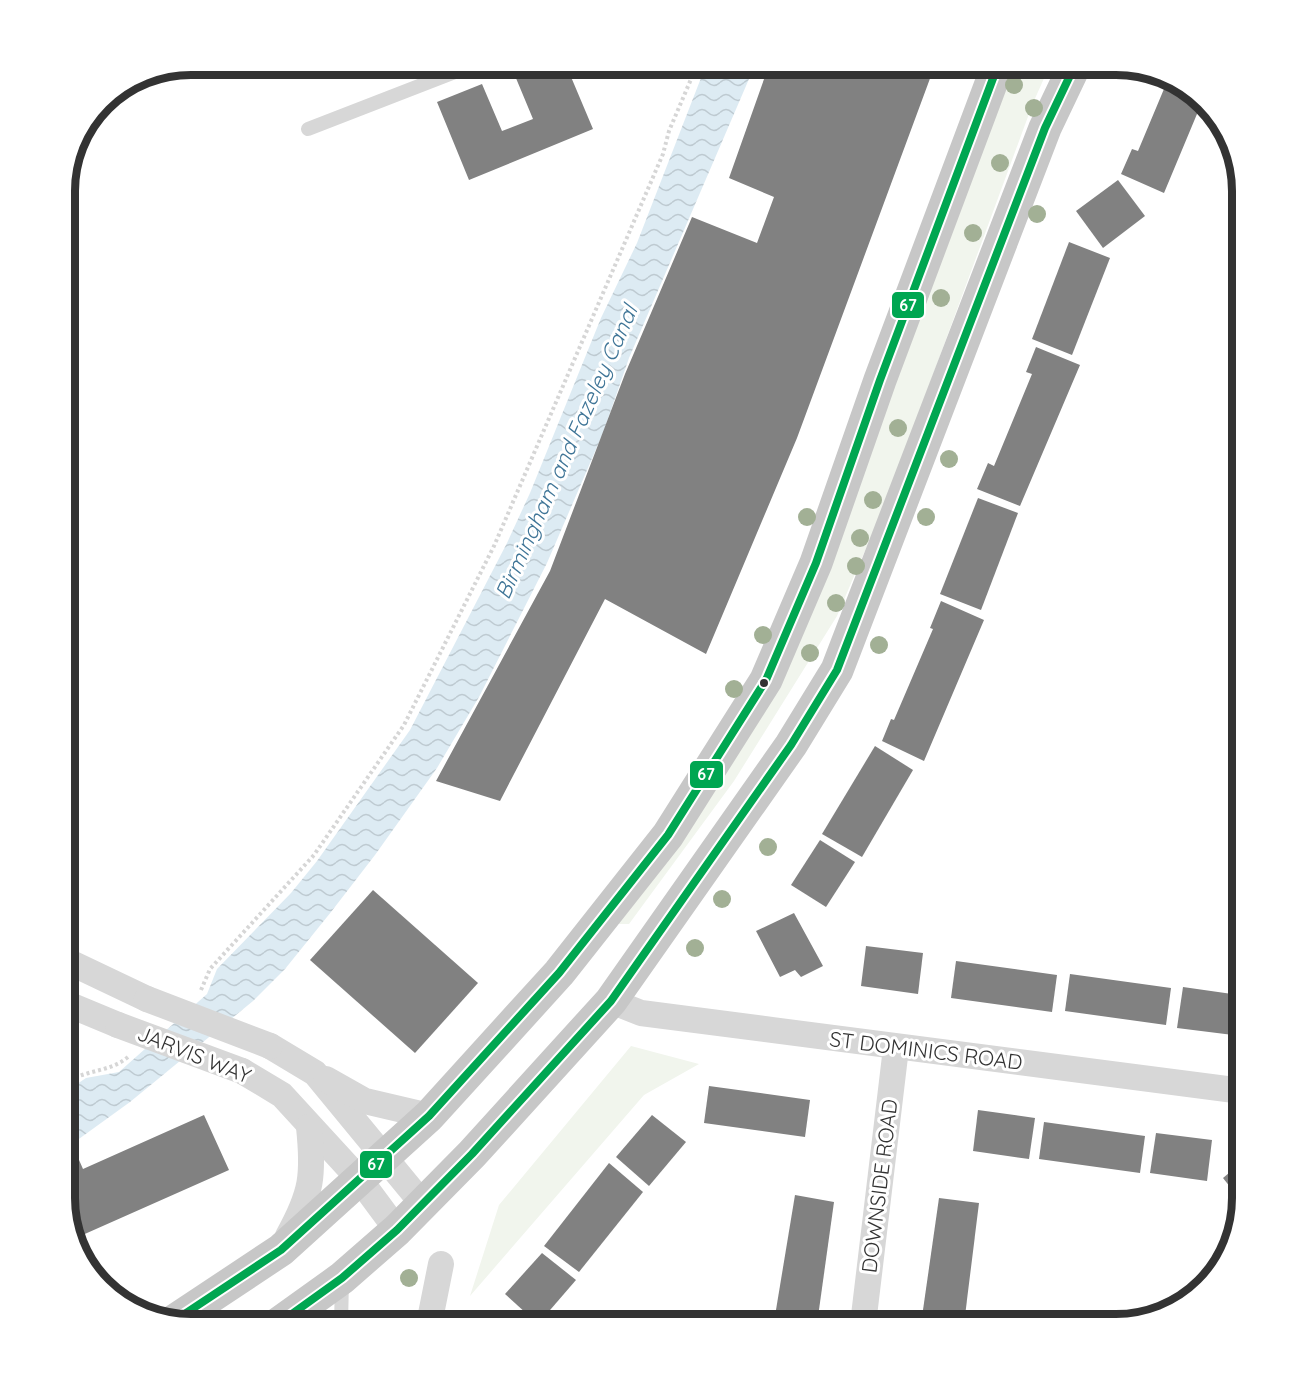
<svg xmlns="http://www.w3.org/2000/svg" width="1307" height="1389" font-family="Quicksand,sans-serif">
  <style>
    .green { fill: #f1f5ed }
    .water { fill: url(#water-waves) }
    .building { fill: #818181 }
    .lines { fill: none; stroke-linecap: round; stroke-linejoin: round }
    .path { stroke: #d6d6d6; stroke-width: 4; stroke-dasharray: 3 3; stroke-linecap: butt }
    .service { stroke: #d7d7d7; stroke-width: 14 }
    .minor { stroke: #d7d7d7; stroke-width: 26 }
    .trunk { stroke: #c7c7c7; stroke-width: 33 }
    .minor-bridge { stroke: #d7d7d7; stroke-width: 26 }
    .bus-1-casing { stroke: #fff; stroke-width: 12 }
    .bus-1 { stroke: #00a651; stroke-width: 8 }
    .tree { fill: #a2b095 }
    .bus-dot { fill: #333; stroke: #fff; stroke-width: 2 }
    .labels { text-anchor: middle; stroke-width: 6; stroke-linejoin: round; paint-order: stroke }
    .street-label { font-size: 21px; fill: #333; stroke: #fff }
    .water-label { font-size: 22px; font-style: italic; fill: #3f7597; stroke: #fff }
    .rim { fill: none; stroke: #333; stroke-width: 8 }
    .line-badge { stroke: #fff; stroke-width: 2 }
    .badge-label { font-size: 16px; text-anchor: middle; font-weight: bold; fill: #fff }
  </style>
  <defs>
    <pattern id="water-waves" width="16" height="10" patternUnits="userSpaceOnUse" patternTransform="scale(1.5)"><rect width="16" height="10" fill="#ddebf3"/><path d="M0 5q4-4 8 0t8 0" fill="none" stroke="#becad1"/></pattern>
  </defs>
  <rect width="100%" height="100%" fill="#fff"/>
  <g class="green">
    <path d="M 1010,65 L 1050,65 L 1033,103 L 888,497 L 837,616 L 734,781 L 629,924 L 617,924 L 731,756 Z"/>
    <path d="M 631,1046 L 699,1064 L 644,1095 L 470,1296 L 499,1205 Z"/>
  </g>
  <path class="water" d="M 706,65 L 755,65 L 629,358 L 603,433 L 547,563 L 479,697 L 437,768 L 375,855 L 331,912 L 285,969 L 253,1001 L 130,1102 L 65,1149 L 65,1092 L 86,1078 L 119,1072 L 207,994 L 217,969 L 291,893 L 317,861 L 410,730 L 507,543 L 530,493 L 601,318 L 637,243 Z"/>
  <g class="building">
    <path d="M 527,65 L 566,65 L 593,129 L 469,180 L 437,102 L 482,84 L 502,131 L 533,119 L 513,71 Z"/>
    <path d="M 769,65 L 935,65 L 797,438 L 706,654 L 605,599 L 500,801 L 436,781 L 550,571 L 625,374 L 692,217 L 757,243 L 774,197 L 729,178 Z"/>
    <path d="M 1169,77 L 1202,102 L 1164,193 L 1121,174 L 1132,149 L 1138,151 Z"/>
    <path d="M 1118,180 L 1145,216 L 1103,248 L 1076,211 Z"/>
    <path d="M 1069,242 L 1110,258 L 1072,355 L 1032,339 Z"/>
    <path d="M 1036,347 L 1080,365 L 1020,506 L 977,489 L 988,463 L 994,466 L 1032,374 L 1026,372 Z"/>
    <path d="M 978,498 L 1018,513 L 981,610 L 940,594 Z"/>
    <path d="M 941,601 L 984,620 L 924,761 L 882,741 L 891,719 L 894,720 L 933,629 L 930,628 Z"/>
    <path d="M 875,746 L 913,770 L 862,857 L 822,834 Z"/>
    <path d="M 820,840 L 855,862 L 826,907 L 791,885 Z"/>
    <path d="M 373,890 L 478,983 L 415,1053 L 310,960 Z"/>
    <path d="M 794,913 L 823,966 L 801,977 L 795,970 L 780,977 L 756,931 Z"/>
    <path d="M 866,946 L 923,953 L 918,994 L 861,986 Z"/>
    <path d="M 956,961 L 1057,975 L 1052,1012 L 951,998 Z"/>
    <path d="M 1070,974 L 1171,988 L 1166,1025 L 1065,1011 Z"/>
    <path d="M 1183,987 L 1239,995 L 1233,1035 L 1177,1028 Z"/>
    <path d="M 709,1086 L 810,1100 L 805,1137 L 704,1123 Z"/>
    <path d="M 978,1110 L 1035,1118 L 1029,1159 L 973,1151 Z"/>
    <path d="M 204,1115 L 229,1170 L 78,1237 L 65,1199 L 65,1128 L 83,1169 Z"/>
    <path d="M 652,1115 L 686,1142 L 649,1186 L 616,1157 Z"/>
    <path d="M 1044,1122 L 1145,1136 L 1140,1173 L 1039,1159 Z"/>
    <path d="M 1156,1133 L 1212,1140 L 1207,1181 L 1150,1173 Z"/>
    <path d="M 1242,1162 L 1242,1202 L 1223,1178 Z"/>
    <path d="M 609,1163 L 643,1192 L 579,1272 L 544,1246 Z"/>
    <path d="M 795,1195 L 834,1202 L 817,1324 L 774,1322 Z"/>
    <path d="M 939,1198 L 979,1203 L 964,1324 L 921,1324 Z"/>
    <path d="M 542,1253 L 576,1280 L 538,1324 L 505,1294 Z"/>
  </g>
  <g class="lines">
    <g class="path">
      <path d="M 201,990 L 210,969 L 314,855 L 404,725 L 494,546 L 663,154 L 669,131 L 697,65"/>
      <path d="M 65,1084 C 84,1069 109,1073 128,1057"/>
    </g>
    <g class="service">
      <path d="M 308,129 L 473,65"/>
      <path d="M 341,1324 L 342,1280"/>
    </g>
    <g class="minor">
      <path d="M 65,960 L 147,999"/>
      <path d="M 611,1001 L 641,1013 L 1242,1091"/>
      <path d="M 65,1003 L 118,1025"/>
      <path d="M 270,1046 L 315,1073 L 422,1203"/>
      <path d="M 242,1071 L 282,1095 L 360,1180 L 397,1230"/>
      <path d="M 326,1079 L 365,1101 L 429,1116"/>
      <path d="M 288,1236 C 312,1193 314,1175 309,1127"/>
      <path d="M 429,1324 L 441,1264"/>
      <path d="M 863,1324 L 896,1048"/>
    </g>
    <g class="trunk">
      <path d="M 174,1321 L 281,1250 L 429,1116 L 559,973 L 668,835 L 766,680 L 816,563 L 880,380 L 998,65"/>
      <path d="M 278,1324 L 342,1278 L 397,1230 L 472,1154 L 611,1001 L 791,745 L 837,670 L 1045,128 L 1075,65"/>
    </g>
    <g class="minor-bridge">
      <path d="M 147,999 L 270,1046"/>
      <path d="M 118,1025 L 242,1071"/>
    </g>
    <g class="bus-1-casing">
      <g id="bus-1">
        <path d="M 174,1321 L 281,1250 L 429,1116 L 559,973 L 668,835 L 766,680 L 816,563 L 880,380 L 998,65"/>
        <path d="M 278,1324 L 342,1278 L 397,1230 L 472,1154 L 611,1001 L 791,745 L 837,670 L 1045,128 L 1075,65"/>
      </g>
    </g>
    <use href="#bus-1" class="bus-1"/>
  </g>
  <g class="tree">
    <circle cx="1014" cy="85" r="9"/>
    <circle cx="1034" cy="108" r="9"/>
    <circle cx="1000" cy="163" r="9"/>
    <circle cx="1037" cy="214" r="9"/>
    <circle cx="973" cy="233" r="9"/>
    <circle cx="941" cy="298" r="9"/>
    <circle cx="898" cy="428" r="9"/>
    <circle cx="949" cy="459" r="9"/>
    <circle cx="873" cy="500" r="9"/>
    <circle cx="807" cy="517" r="9"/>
    <circle cx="926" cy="517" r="9"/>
    <circle cx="860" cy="538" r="9"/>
    <circle cx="856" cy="566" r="9"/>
    <circle cx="836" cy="603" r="9"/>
    <circle cx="763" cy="635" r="9"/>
    <circle cx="879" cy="645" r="9"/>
    <circle cx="810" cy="653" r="9"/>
    <circle cx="734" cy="689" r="9"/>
    <circle cx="768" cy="847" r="9"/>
    <circle cx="722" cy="899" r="9"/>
    <circle cx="695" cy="948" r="9"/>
    <circle cx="409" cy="1278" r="9"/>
  </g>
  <circle class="bus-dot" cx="764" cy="683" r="5"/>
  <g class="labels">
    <g class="street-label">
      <text transform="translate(926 1051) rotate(7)" y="7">ST DOMINICS ROAD</text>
      <text transform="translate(194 1055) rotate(22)" y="7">JARVIS WAY</text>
      <text transform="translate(880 1186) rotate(-83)" y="7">DOWNSIDE ROAD</text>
    </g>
    <g class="water-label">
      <text transform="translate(566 452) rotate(-66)" y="8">Birmingham and Fazeley Canal</text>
    </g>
  </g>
  <path d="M0 0H1307V1389H0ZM191 75H1116A116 116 0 0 1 1232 191V1198A116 116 0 0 1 1116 1314H191A116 116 0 0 1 75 1198V191A116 116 0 0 1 191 75Z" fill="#fff" fill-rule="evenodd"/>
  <path class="rim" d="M191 75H1116A116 116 0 0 1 1232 191V1198A116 116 0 0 1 1116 1314H191A116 116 0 0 1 75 1198V191A116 116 0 0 1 191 75Z"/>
  <g class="line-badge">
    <rect x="891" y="291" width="34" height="28" rx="6" fill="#00a651"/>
    <rect x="689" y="760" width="35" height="29" rx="6" fill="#00a651"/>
    <rect x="359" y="1150" width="34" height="29" rx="6" fill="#00a651"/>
  </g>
  <g class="badge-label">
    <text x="908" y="311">67</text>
    <text x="706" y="780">67</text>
    <text x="376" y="1170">67</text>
  </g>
</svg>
